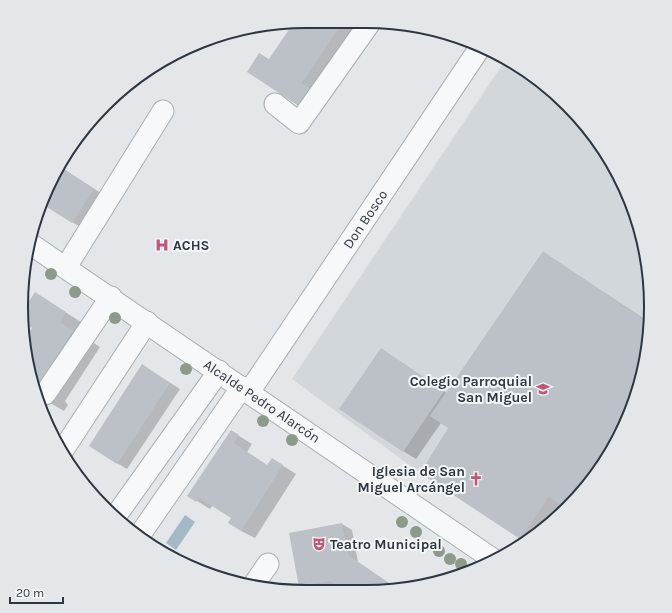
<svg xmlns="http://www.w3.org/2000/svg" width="672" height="613" font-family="Karla,sans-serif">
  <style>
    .built { fill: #d2d7dc }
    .water { fill: #a3b9c6 }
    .shadow { fill: #0003 }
    .building { fill: #bcc1c7 }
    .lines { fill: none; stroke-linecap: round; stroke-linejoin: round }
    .minor-casing { stroke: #a9afb4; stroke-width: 23 }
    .minor { stroke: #f6f8f9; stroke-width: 21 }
    .tree { fill: #8d9a8a }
    .labels { text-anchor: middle; stroke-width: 4; stroke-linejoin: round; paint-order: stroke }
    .street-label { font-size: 14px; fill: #2d3741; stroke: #f4f6f8 }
    .poi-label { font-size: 14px; font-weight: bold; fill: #2d3741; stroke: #f4f6f8; text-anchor: start }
    .rim { fill: none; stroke: #2d3741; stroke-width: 2 }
  </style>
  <rect width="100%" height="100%" fill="#e4e7ea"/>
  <path class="built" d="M 506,59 L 524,69 L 568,105 L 603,148 L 629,197 L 645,251 L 651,306 L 649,323 L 543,251 L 430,416 L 448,428 L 420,473 L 292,379 Z"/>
  <path class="water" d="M 185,515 L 195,522 L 176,550 L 166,543 Z"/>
  <g class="shadow">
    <path d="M 306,21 L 360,24 L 313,114 L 270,60 L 295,22 Z"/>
    <path d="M 59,166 L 107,197 L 86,230 L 72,222 L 50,180 Z"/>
    <path d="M 543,252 L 649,322 L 646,362 L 629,416 L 603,465 L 562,504 L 549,523 L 527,542 L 520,538 L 449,428 L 441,423 L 416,459 L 403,451 L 381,349 L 447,393 Z"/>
    <path d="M 35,293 L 92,329 L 86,338 L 100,347 L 65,401 L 68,405 L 64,411 L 37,395 L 27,362 L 24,342 L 34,328 L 22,320 L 22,314 Z"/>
    <path d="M 153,372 L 180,389 L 127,469 L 117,463 Z"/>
    <path d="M 231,431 L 252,444 L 247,452 L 268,466 L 272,459 L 296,474 L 255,538 L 241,531 L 233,518 L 213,505 L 210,509 L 189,496 Z"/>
    <path d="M 90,491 L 104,500 L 102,504 Z"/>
    <path d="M 342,524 L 352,530 L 358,562 L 395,587 L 342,588 L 340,587 L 305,589 L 300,586 Z"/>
  </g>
  <g class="building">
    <path d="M 306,21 L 342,23 L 302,83 L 311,89 L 300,107 L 247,72 L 259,53 L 269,59 L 294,22 Z"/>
    <path d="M 59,166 L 94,189 L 72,223 L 42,204 L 50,180 Z"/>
    <path d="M 543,251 L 649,323 L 646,362 L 629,416 L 603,465 L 567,509 L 549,497 L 520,539 L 420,473 L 448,428 L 430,416 Z"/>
    <path d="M 35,292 L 66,312 L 60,322 L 73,331 L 38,385 L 41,389 L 37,396 L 27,362 L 24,340 L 32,328 L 23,322 L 22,312 Z"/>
    <path d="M 381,348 L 444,391 L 403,452 L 339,409 Z"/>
    <path d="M 142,364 L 170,383 L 117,464 L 89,446 Z"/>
    <path d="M 231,430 L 239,435 L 234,443 L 267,465 L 272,458 L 283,465 L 241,531 L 228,523 L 231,518 L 199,498 L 196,502 L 187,496 Z"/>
    <path d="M 342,523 L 348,555 L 394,587 L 340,588 L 330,581 L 299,587 L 289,533 Z"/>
  </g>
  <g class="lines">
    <g class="minor-casing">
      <g id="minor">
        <path d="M 275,104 L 299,123 L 369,24"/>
        <path d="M 29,243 L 494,560"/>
        <path d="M 66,267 L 163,111"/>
        <path d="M 249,392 L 481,46"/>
        <path d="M 45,394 L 111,297"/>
        <path d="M 63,450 L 147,322"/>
        <path d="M 115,517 L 219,371"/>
        <path d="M 139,536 L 242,387"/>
        <path d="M 253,586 L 268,564"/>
      </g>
    </g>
    <use href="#minor" class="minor"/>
  </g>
  <g class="tree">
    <circle cx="51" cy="274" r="6"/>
    <circle cx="75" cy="292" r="6"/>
    <circle cx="115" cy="318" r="6"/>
    <circle cx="186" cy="369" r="6"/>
    <circle cx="263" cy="421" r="6"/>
    <circle cx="292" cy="440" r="6"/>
    <circle cx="402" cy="522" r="6"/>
    <circle cx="416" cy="532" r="6"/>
    <circle cx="439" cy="551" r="6"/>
    <circle cx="450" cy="559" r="6"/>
    <circle cx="461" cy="564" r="6"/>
  </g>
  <defs>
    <g id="hospital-bare" transform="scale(1.08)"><path d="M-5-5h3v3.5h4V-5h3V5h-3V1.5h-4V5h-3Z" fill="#c15776" stroke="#f4f6f8" stroke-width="2.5" paint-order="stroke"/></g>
    <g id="school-bare" transform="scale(1.08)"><path d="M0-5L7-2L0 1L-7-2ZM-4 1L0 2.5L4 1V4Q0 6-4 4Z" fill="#c15776" stroke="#f4f6f8" stroke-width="2.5" paint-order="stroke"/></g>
    <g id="church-bare" transform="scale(1.08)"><path d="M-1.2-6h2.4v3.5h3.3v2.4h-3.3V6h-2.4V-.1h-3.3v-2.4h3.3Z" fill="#c15776" stroke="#f4f6f8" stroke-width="2.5" paint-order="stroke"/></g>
    <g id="theatre-bare" transform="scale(1.08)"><path d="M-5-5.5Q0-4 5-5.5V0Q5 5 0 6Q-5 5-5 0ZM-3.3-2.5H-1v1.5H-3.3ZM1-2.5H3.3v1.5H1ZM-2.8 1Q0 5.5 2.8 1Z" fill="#c15776" stroke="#f4f6f8" stroke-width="2.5" paint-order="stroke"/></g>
  </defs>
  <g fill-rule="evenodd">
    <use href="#hospital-bare" x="162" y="245"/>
    <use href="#school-bare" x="543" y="389"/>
    <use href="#church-bare" x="476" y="479"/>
    <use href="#theatre-bare" x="319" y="544"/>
  </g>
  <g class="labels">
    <g class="street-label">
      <text transform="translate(365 219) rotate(-56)" y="5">Don Bosco</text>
      <text transform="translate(262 401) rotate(34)" y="5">Alcalde Pedro Alarcón</text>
    </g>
    <g class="poi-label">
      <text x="173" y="250">ACHS</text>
      <text x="532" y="386" text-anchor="end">Colegio Parroquial<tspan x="532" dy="16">San Miguel</tspan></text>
      <text x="465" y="476" text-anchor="end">Iglesia de San<tspan x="465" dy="16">Miguel Arcángel</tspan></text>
      <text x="330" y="549">Teatro Municipal</text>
    </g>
  </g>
  <path d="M0 0H672V613H0ZM306 28H366A278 278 0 0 1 644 306V307A278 278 0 0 1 366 585H306A278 278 0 0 1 28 307V306A278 278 0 0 1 306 28Z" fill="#e4e7e9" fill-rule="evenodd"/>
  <path class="rim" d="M306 28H366A278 278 0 0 1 644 306V307A278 278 0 0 1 366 585H306A278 278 0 0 1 28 307V306A278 278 0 0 1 306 28Z"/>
  <path d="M10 597v6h53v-6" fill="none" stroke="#2d3741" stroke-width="2"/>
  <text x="16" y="597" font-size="12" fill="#2d3741" stroke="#f4f6f8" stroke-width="3" paint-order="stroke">20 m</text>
</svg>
